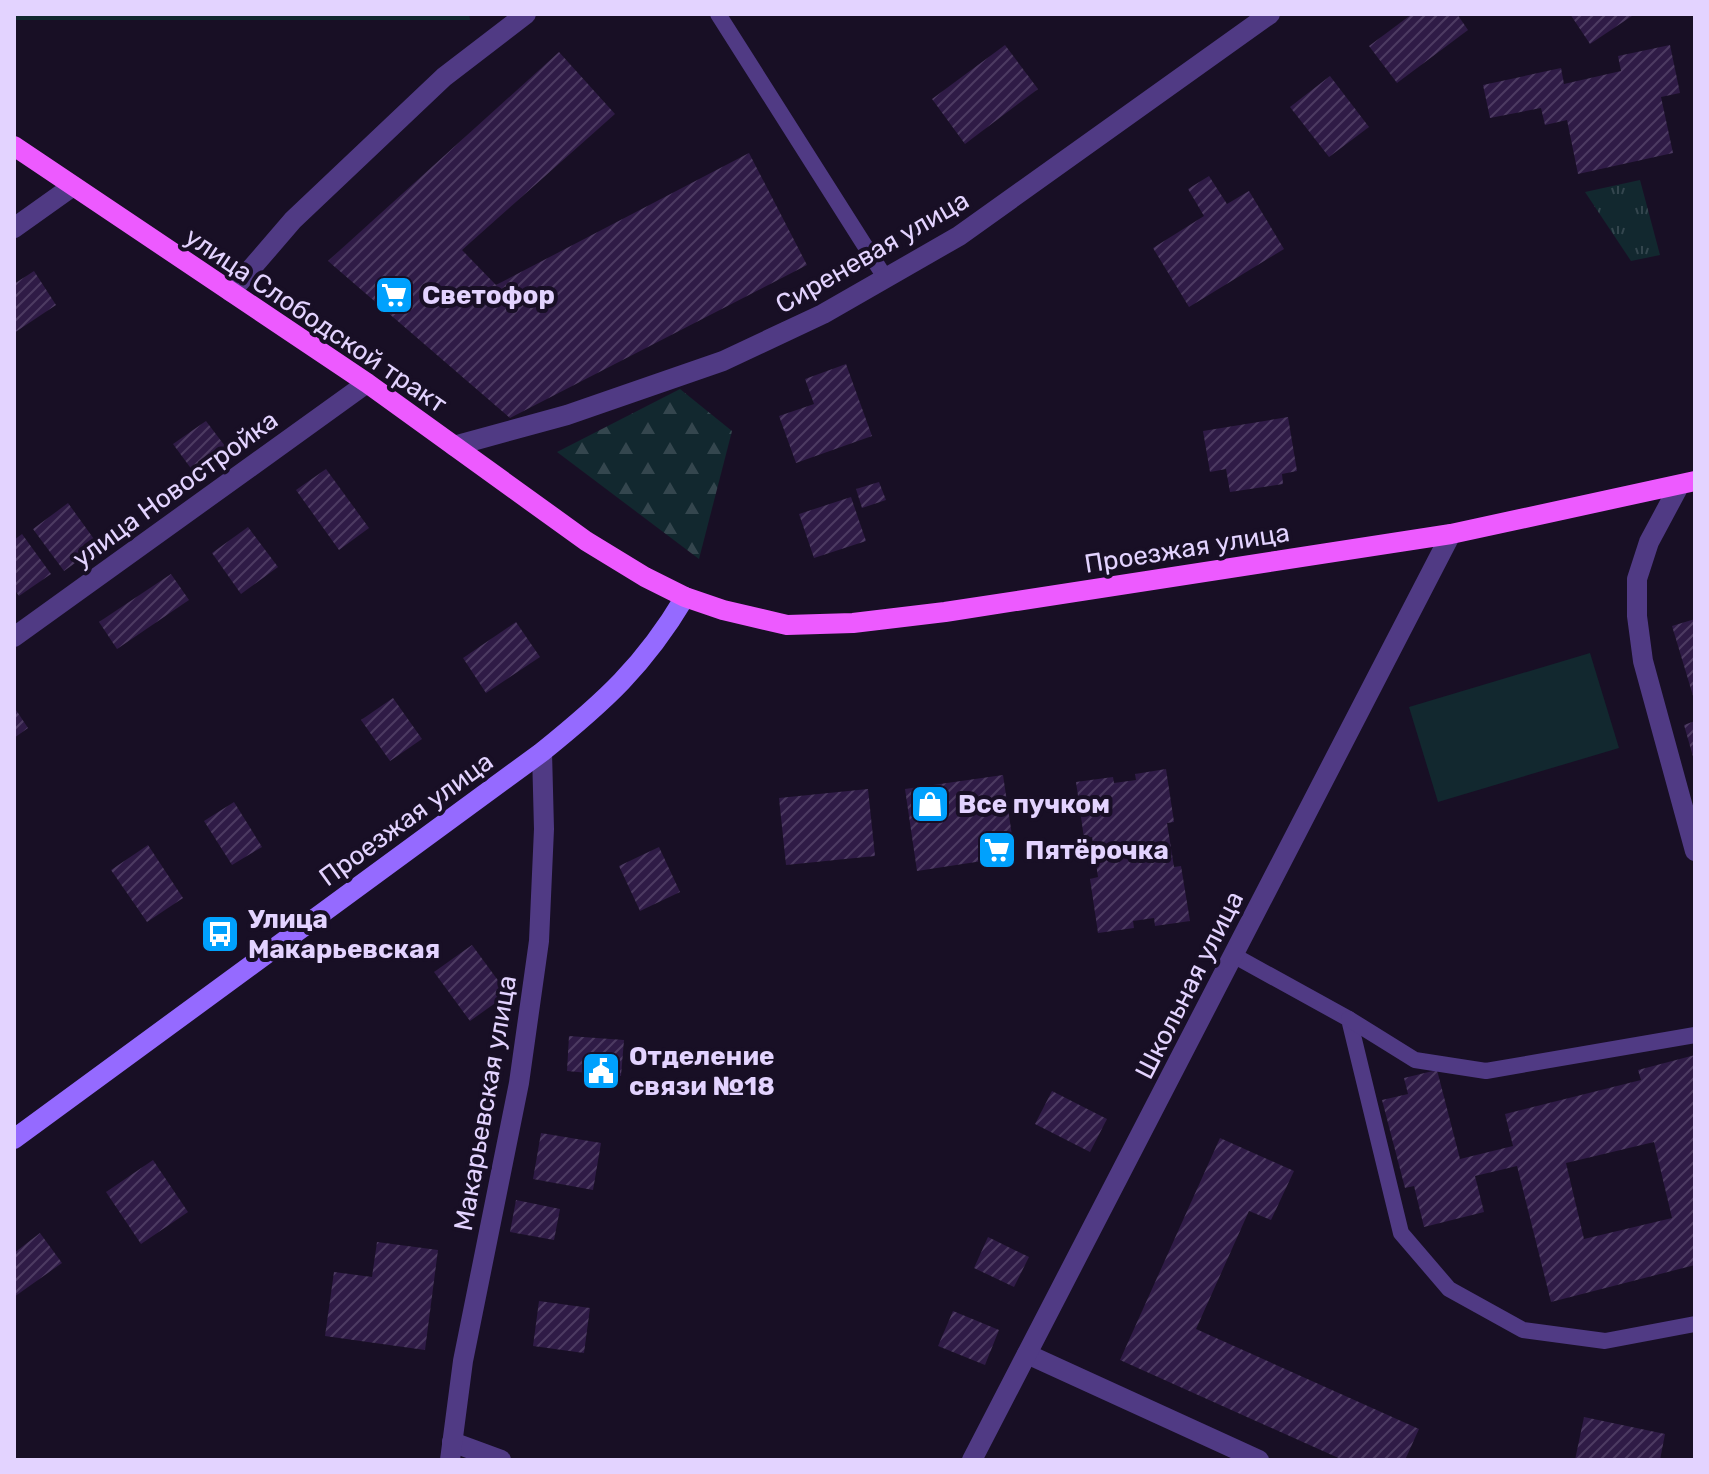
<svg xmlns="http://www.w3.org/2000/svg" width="1709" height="1474" font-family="Rubik,sans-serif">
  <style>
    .grass { fill: url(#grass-tufts) }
    .forest { fill: url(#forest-firs) }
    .cemetery { fill: url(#cemetery-stones) }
    .pitch { fill: #12282f }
    .building { fill: url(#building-hatch); fill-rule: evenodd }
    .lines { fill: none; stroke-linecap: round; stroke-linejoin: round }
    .lane { stroke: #503a84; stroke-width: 16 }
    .street { stroke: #503a84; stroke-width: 20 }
    .secondary { stroke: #956aff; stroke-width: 20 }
    .primary { stroke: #ed5aff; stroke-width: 20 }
    .labels { text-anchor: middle; stroke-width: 8; stroke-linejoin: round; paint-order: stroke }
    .street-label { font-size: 26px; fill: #e3d3ff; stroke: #180f25 }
    .poi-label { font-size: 26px; font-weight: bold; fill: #e3d3ff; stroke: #180f25; text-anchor: start }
  </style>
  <defs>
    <pattern id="grass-tufts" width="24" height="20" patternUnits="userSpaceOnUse" patternTransform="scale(2)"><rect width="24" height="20" fill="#12282f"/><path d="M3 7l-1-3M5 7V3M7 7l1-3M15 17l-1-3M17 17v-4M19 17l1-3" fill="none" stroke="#34464e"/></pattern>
    <pattern id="forest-firs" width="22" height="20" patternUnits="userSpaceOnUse" patternTransform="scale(2)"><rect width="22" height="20" fill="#12282f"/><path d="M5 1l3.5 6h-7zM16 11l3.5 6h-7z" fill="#34464e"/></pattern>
    <pattern id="cemetery-stones" width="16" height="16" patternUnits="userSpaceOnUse" patternTransform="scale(2)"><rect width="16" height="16" fill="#12282f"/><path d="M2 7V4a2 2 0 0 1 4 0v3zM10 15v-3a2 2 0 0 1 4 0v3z" fill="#34464e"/></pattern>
    <pattern id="building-hatch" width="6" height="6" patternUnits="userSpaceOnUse" patternTransform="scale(2)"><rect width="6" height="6" fill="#2f1b46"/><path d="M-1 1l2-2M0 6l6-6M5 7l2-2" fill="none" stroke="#4d3b62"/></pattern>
  </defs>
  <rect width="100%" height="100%" fill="#180f25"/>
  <path class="grass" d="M 1640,180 L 1660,255 L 1631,261 L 1585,192 Z"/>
  <path class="forest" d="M 680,389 L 732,431 L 699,559 L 557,452 Z"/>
  <path class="cemetery" d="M 14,14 L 469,14 L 470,20 L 14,20 Z"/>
  <path class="pitch" d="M 1590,653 L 1619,748 L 1438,802 L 1409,707 Z"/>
  <g class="building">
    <path d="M 1412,14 L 1457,14 L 1468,30 L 1397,83 L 1369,46 Z"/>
    <path d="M 1570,14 L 1635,14 L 1590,44 Z"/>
    <path d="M 1005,45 L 1038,89 L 965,144 L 932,99 Z"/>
    <path d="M 1670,45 L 1680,93 L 1661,97 L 1673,153 L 1578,174 L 1567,120 L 1545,125 L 1541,108 L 1490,118 L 1483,85 L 1561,68 L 1564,84 L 1621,71 L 1618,56 Z"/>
    <path d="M 559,52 L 615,114 L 462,250 L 496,285 L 749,153 L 807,265 L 510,418 L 328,261 Z"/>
    <path d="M 1330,76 L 1369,127 L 1329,157 L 1290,107 Z"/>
    <path d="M 1209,176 L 1227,204 L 1249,191 L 1284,249 L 1189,307 L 1153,248 L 1204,216 L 1188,189 Z"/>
    <path d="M 34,271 L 56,305 L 14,333 L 14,284 Z"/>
    <path d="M 846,364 L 872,436 L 796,463 L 779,416 L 814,404 L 805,379 Z"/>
    <path d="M 1288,417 L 1297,471 L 1282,474 L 1283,484 L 1230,492 L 1226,469 L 1210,472 L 1203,431 Z"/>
    <path d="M 206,421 L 231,454 L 198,478 L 173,444 Z"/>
    <path d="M 326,469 L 369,528 L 339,550 L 296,490 Z"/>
    <path d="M 879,482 L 886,500 L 862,508 L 856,489 Z"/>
    <path d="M 851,497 L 866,541 L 814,558 L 799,514 Z"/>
    <path d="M 68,503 L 99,546 L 64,571 L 33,529 Z"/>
    <path d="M 248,527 L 278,567 L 241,594 L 212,553 Z"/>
    <path d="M 22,534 L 51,574 L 19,596 L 14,589 L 14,540 Z"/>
    <path d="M 171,574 L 189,600 L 117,649 L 99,622 Z"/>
    <path d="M 1695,619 L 1695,699 L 1694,699 L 1672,626 Z"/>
    <path d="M 516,622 L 540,657 L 486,693 L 463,658 Z"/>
    <path d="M 393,698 L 422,739 L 390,761 L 361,720 Z"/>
    <path d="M 14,707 L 28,728 L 14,738 Z"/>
    <path d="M 1695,721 L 1695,760 L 1694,760 L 1684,725 Z"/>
    <path d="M 1166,769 L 1174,822 L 1167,823 L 1174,867 L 1181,866 L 1190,921 L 1155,926 L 1154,918 L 1133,921 L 1134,928 L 1098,933 L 1090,879 L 1098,877 L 1092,837 L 1084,838 L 1076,782 L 1113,777 L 1114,783 L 1136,780 L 1135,774 Z"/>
    <path d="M 1003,775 L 1015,856 L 917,871 L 905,789 Z"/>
    <path d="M 868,789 L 875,856 L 786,865 L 779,798 Z"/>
    <path d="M 234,802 L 262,847 L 232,865 L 204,821 Z"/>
    <path d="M 148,845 L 183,898 L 147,922 L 111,870 Z"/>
    <path d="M 659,847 L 680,892 L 640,911 L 619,866 Z"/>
    <path d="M 472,945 L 508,994 L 470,1021 L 434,972 Z"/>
    <path d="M 569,1036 L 624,1040 L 621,1076 L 567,1071 Z"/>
    <path d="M 1695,1055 L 1695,1265 L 1551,1302 L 1517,1166 L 1475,1176 L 1484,1212 L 1424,1227 L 1414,1186 L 1405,1188 L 1382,1100 L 1408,1094 L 1404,1078 L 1437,1070 L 1460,1159 L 1513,1146 L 1505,1114 L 1641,1080 L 1638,1070 ZM 1654,1142 L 1672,1218 L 1584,1239 L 1566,1163 Z"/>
    <path d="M 1052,1091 L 1107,1119 L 1090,1152 L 1035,1124 Z"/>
    <path d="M 541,1133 L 601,1143 L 593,1190 L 533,1179 Z"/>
    <path d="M 1220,1138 L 1294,1171 L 1271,1220 L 1249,1211 L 1196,1329 L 1419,1429 L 1405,1460 L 1343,1460 L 1120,1360 Z"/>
    <path d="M 153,1160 L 188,1212 L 141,1244 L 106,1192 Z"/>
    <path d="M 516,1200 L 560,1209 L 554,1240 L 510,1232 Z"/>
    <path d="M 40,1233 L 62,1263 L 14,1297 L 14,1253 Z"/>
    <path d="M 988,1237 L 1029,1257 L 1014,1287 L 974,1268 Z"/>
    <path d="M 377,1242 L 438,1250 L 425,1350 L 325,1336 L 334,1272 L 372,1277 Z"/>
    <path d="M 539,1301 L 590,1308 L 584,1353 L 533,1346 Z"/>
    <path d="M 953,1311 L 999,1330 L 985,1365 L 938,1346 Z"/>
    <path d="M 1584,1417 L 1665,1434 L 1660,1460 L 1575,1460 Z"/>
  </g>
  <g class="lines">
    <g class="lane">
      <path d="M 718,14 L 886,279"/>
      <path d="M 1233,955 L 1349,1019 L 1401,1233 L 1449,1289 L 1523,1330 L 1605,1341 L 1695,1324"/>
      <path d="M 1349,1019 L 1415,1060 L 1486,1071 L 1695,1035"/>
    </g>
    <g class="street">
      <path d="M 14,228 L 73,186"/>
      <path d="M 231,292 L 293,220 L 444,77 L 526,14"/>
      <path d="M 454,446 L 567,415 L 723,361 L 823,314 L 959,236 L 1270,14"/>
      <path d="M 1679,486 L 1649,542 L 1637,579 L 1637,616 L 1643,661 L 1695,851"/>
      <path d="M 14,637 L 367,383"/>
      <path d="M 1027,1354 L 1259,1460"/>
      <path d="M 452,1442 L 501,1460"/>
      <path d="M 450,1460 L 463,1361 L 519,1083 L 539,941 L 544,829 L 542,752"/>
      <path d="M 972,1460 L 1451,534"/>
    </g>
    <path class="secondary" d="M 14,1139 L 542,752 C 604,702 644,666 685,597"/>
    <path class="primary" d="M 14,146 L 367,383 L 586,541 L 645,577 L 685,597 L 723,610 L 787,625 L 853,623 L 945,612 L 1451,534 L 1695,481"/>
  </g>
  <defs>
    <g id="supermarket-square" transform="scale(2)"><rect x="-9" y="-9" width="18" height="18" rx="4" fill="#00a1fd" stroke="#180f25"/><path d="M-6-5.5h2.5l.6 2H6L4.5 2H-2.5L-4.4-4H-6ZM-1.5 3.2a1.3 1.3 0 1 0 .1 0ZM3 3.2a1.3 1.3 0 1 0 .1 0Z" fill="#fff"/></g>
    <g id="shop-square" transform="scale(2)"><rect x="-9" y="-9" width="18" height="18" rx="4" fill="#00a1fd" stroke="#180f25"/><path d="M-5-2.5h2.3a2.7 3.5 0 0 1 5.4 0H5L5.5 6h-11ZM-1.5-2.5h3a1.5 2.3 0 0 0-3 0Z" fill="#fff"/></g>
    <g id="bus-square" transform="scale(2)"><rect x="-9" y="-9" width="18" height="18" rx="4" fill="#00a1fd" stroke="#180f25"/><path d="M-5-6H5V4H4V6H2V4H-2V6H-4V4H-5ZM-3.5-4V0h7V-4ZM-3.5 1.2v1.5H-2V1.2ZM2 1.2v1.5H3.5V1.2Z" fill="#fff"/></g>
    <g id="civic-square" transform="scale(2)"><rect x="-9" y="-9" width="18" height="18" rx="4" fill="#00a1fd" stroke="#180f25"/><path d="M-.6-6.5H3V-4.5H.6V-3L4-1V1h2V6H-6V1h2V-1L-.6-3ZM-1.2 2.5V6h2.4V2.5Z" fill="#fff"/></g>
  </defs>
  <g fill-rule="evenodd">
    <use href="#supermarket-square" x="394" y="295"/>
    <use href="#shop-square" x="930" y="804"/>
    <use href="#supermarket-square" x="997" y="850"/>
    <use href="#bus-square" x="220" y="934"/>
    <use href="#civic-square" x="601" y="1071"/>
  </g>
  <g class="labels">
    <g class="street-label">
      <text transform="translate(872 252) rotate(-30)" y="9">Сиреневая улица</text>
      <text transform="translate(316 320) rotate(34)" y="9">улица Слободской тракт</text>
      <text transform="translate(175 489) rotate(-36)" y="9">улица Новостройка</text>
      <text transform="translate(1187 548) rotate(-9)" y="9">Проезжая улица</text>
      <text transform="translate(406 819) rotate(-36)" y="9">Проезжая улица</text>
      <text transform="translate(1189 985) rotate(-63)" y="9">Школьная улица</text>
      <text transform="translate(485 1103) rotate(-80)" y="9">Макарьевская улица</text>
    </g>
    <g class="poi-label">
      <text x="422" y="304">Светофор</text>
      <text x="958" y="813">Все пучком</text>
      <text x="1025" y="859">Пятёрочка</text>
      <text x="248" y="928">Улица<tspan x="248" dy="30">Макарьевская</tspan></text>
      <text x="629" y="1065">Отделение<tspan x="629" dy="30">связи №18</tspan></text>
    </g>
  </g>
  <rect width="1709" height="1474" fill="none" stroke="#e3d3ff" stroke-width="32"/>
</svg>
